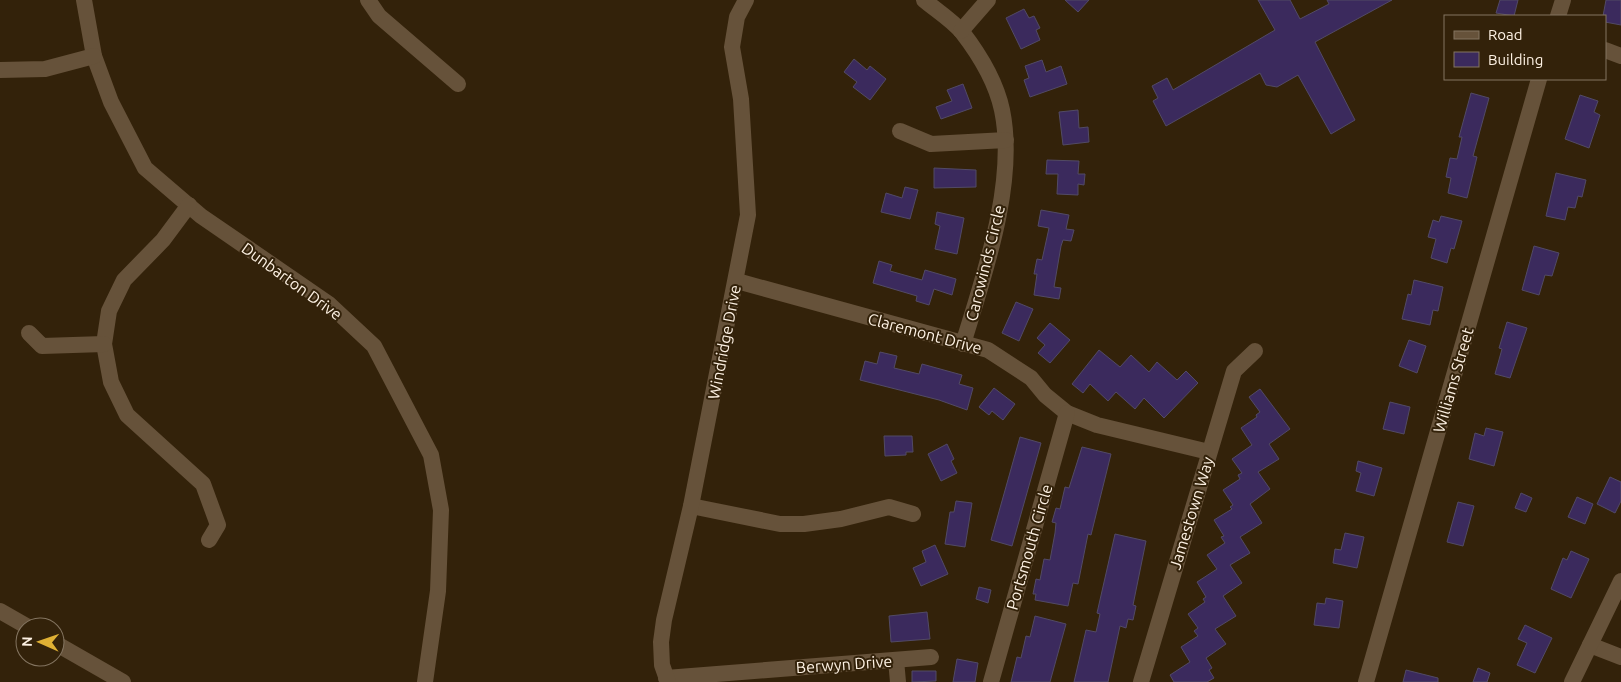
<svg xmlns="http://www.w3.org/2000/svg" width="1621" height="682" font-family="Ubuntu,sans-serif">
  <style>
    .building { fill: #3b2a5d; stroke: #524a65 }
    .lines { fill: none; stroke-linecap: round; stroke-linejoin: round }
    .minor { stroke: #66523a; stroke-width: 16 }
    .labels { text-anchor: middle; stroke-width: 4; stroke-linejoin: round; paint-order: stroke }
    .street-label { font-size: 16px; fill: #fdf1e3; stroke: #33220a }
  </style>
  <rect width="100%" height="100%" fill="#33220a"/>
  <g class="building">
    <path d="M 1065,0 L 1089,0 L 1078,12 Z"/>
    <path d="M 1258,0 L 1290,0 L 1300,19 L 1329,4 L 1327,0 L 1392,0 L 1315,42 L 1355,120 L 1331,134 L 1298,75 L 1277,87 L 1266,85 L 1260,73 L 1166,126 L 1153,101 L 1158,98 L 1152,86 L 1167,78 L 1173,90 L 1275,30 Z"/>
    <path d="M 1500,0 L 1518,0 L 1514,16 L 1496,13 Z"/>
    <path d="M 1606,0 L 1621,0 L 1621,25 L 1605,22 L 1605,16 L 1603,16 Z"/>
    <path d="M 1024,9 L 1029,18 L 1034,16 L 1040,28 L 1036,30 L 1040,40 L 1021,49 L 1006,18 Z"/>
    <path d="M 854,59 L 867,70 L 870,66 L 886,79 L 870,100 L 853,87 L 857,82 L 844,72 Z"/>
    <path d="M 1042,60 L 1046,72 L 1061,66 L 1067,84 L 1030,97 L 1024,80 L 1029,78 L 1025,66 Z"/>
    <path d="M 963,84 L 972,108 L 941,119 L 936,107 L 952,101 L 947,90 Z"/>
    <path d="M 1471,93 L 1489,98 L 1473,156 L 1477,157 L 1467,198 L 1448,193 L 1451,178 L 1446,177 L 1450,158 L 1457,159 L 1462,137 L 1459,137 Z"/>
    <path d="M 1580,95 L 1598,101 L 1594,112 L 1600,115 L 1589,148 L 1565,139 Z"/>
    <path d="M 1078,110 L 1079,128 L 1088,127 L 1089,142 L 1063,145 L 1059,112 Z"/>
    <path d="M 1047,160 L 1079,161 L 1078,174 L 1085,174 L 1084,185 L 1078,184 L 1078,195 L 1057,194 L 1058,174 L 1046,174 Z"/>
    <path d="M 934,168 L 976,170 L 976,187 L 934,188 Z"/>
    <path d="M 1556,173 L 1586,180 L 1582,197 L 1578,196 L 1575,208 L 1568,207 L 1565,220 L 1546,216 Z"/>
    <path d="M 905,187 L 918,190 L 910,219 L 881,212 L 886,193 L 902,198 Z"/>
    <path d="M 1041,210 L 1069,215 L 1066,229 L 1074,230 L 1071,241 L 1063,240 L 1061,246 L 1054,287 L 1061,288 L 1059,299 L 1034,295 L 1037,274 L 1034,274 L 1037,259 L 1042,260 L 1049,228 L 1038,226 Z"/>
    <path d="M 937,212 L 964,218 L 957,254 L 935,249 L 940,226 L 935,224 Z"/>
    <path d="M 1441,216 L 1462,221 L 1454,249 L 1451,248 L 1447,263 L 1431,258 L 1436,239 L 1428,237 L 1433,220 L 1439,222 Z"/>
    <path d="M 1534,246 L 1559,253 L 1552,276 L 1545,275 L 1539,295 L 1522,290 Z"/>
    <path d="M 879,261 L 892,265 L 890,271 L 922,280 L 925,270 L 956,279 L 952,295 L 934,289 L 929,305 L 916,301 L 917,296 L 873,283 Z"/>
    <path d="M 1414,280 L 1443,287 L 1438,311 L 1433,310 L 1430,325 L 1402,319 L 1408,294 L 1411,295 Z"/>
    <path d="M 1016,302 L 1033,309 L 1019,341 L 1002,333 Z"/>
    <path d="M 1507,322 L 1527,328 L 1510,378 L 1495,374 L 1502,349 L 1499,348 Z"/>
    <path d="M 1050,323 L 1070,340 L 1050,363 L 1038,353 L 1045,345 L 1037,338 Z"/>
    <path d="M 1409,340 L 1426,346 L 1417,373 L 1399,366 Z"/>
    <path d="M 1099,350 L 1120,367 L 1131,355 L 1149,372 L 1157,362 L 1177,380 L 1186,371 L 1198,383 L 1164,418 L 1144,398 L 1135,409 L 1116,392 L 1108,401 L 1090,384 L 1083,393 L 1072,384 Z"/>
    <path d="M 880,352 L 897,356 L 894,368 L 919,374 L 922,364 L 962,375 L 959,384 L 973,388 L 967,410 L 939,400 L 860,380 L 865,361 L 877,364 Z"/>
    <path d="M 994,388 L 1015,404 L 1003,420 L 992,411 L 989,415 L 979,407 Z"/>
    <path d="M 1260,389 L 1290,429 L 1269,444 L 1279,459 L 1258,472 L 1270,489 L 1250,504 L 1262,523 L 1240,537 L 1250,553 L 1230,565 L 1242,583 L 1223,596 L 1236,616 L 1215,629 L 1226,644 L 1206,658 L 1212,668 L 1209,670 L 1214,678 L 1207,682 L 1174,682 L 1170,675 L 1190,662 L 1181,647 L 1198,636 L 1194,631 L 1198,628 L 1188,614 L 1205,602 L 1203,599 L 1206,597 L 1197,582 L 1217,569 L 1207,555 L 1225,543 L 1221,537 L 1224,536 L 1214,520 L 1232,509 L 1230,507 L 1233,505 L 1223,490 L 1240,479 L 1238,475 L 1242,473 L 1232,459 L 1252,445 L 1241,428 L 1257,417 L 1256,415 L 1260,412 L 1249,397 Z"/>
    <path d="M 1390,402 L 1410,407 L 1404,434 L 1383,429 Z"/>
    <path d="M 1486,428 L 1503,432 L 1494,466 L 1469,459 L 1475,433 L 1484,436 Z"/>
    <path d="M 884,436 L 912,436 L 913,452 L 906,452 L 906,455 L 885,456 Z"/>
    <path d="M 1020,437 L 1041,443 L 1012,546 L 991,540 Z"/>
    <path d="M 947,444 L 954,459 L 951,461 L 957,473 L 941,481 L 928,454 Z"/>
    <path d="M 1082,447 L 1111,454 L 1091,535 L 1088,534 L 1078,584 L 1073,583 L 1068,606 L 1035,600 L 1036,594 L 1033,594 L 1036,579 L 1040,580 L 1044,559 L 1050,560 L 1055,533 L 1056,523 L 1052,522 L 1056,508 L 1060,509 L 1065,487 L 1069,488 Z"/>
    <path d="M 1358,461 L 1382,468 L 1374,496 L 1356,491 L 1361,473 L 1356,471 Z"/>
    <path d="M 1610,477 L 1621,482 L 1621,501 L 1615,513 L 1597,504 Z"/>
    <path d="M 1521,493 L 1532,498 L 1526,512 L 1515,508 Z"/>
    <path d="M 1577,497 L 1593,504 L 1585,524 L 1568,517 Z"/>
    <path d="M 956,501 L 972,503 L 965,547 L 945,544 L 950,512 L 954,512 Z"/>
    <path d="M 1458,502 L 1474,506 L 1463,546 L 1447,542 Z"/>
    <path d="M 1345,533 L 1364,537 L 1357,568 L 1333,563 L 1335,549 L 1341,550 Z"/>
    <path d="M 1115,534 L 1146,541 L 1133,605 L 1136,606 L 1133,620 L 1128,619 L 1126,628 L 1120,626 L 1108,682 L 1074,682 L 1086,630 L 1096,632 L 1100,614 L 1097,613 Z"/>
    <path d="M 935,545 L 948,574 L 921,586 L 913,568 L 926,562 L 922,551 Z"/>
    <path d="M 1571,551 L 1589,559 L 1571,598 L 1551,589 L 1563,558 L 1567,560 Z"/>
    <path d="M 979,587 L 991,590 L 988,603 L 976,599 Z"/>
    <path d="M 1326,598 L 1343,601 L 1339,628 L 1314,625 L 1317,603 L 1325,604 Z"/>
    <path d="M 927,612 L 930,639 L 891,642 L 889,616 Z"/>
    <path d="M 1035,616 L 1066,624 L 1050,682 L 1011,682 L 1017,657 L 1021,658 L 1026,636 L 1030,637 Z"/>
    <path d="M 1525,625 L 1552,638 L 1535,673 L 1517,665 L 1527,643 L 1518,639 Z"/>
    <path d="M 957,659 L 978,663 L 975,682 L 953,682 Z"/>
    <path d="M 1478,668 L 1490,673 L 1487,682 L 1473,682 Z"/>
    <path d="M 1406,670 L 1438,678 L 1438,682 L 1403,682 Z"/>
    <path d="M 912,671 L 936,671 L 936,681 L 912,682 Z"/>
  </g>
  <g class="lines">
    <g class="minor">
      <path d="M 84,0 L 94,56 L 111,102 L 145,168 L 201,216 L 329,304 L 374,346 L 431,455 L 441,510 L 438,591 L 425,682"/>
      <path d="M 368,0 L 379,16 L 458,84"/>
      <path d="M 924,0 C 936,10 952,20 962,32 C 979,54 996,82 1002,110 C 1017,182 984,275 963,344"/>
      <path d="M 1558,16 L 1563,0"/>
      <path d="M 961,31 L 988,0"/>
      <path d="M 1605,50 L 1621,56"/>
      <path d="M 0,70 L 45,69 L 94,56"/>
      <path d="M 900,131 L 931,144 L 1006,140"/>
      <path d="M 189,205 L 163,240 L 124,280 L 109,311 L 104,344 L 111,382 L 127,415 L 203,484 L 218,525 L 209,540"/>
      <path d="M 737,281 L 988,350 L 1031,378 L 1045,395 L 1067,413 L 1097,425 L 1209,452"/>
      <path d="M 29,333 L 42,346 L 104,344"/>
      <path d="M 691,506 L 780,524 L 804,524 L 841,519 L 889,507 L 913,514"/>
      <path d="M 0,611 L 28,627"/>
      <path d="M 55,643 L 123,682"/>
      <path d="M 1590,645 L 1621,657"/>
      <path d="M 896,660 L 898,682"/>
      <path d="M 666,678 L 931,657"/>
      <path d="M 668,682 L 662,665 L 661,642 L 664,620 L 691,506 L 748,215 L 741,99 L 732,47 L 737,17 L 746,0"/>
      <path d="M 991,682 L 1067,413"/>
      <path d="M 1141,682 L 1234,371 L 1255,351"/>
      <path d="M 1366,682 L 1539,79"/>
      <path d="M 1572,682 L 1621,581"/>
    </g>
  </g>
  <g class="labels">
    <g class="street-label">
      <text transform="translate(985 263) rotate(-76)" y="6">Carowinds Circle</text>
      <text transform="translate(292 281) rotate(36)" y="6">Dunbarton Drive</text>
      <text transform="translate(925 333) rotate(15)" y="6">Claremont Drive</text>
      <text transform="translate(724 342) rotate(-79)" y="6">Windridge Drive</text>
      <text transform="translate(1453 380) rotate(-74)" y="6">Williams Street</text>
      <text transform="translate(1191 513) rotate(-73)" y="6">Jamestown Way</text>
      <text transform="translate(1029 547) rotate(-74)" y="6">Portsmouth Circle</text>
      <text transform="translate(844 664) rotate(-4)" y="6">Berwyn Drive</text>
    </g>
  </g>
  <rect x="1444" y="15" width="162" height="65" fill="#33220a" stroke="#847561"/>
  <rect x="1454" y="31" width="25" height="8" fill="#66523a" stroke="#847561"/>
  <text x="1488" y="40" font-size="15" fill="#fdf1e3">Road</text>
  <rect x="1454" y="52" width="25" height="15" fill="#3b2a5d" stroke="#847561"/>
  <text x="1488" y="65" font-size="15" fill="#fdf1e3">Building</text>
  <g transform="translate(40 642) rotate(272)"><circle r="24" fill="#33220a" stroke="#847561"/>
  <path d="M0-4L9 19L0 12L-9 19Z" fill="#dfb034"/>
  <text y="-8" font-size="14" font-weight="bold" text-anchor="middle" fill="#fdf1e3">N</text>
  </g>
</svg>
